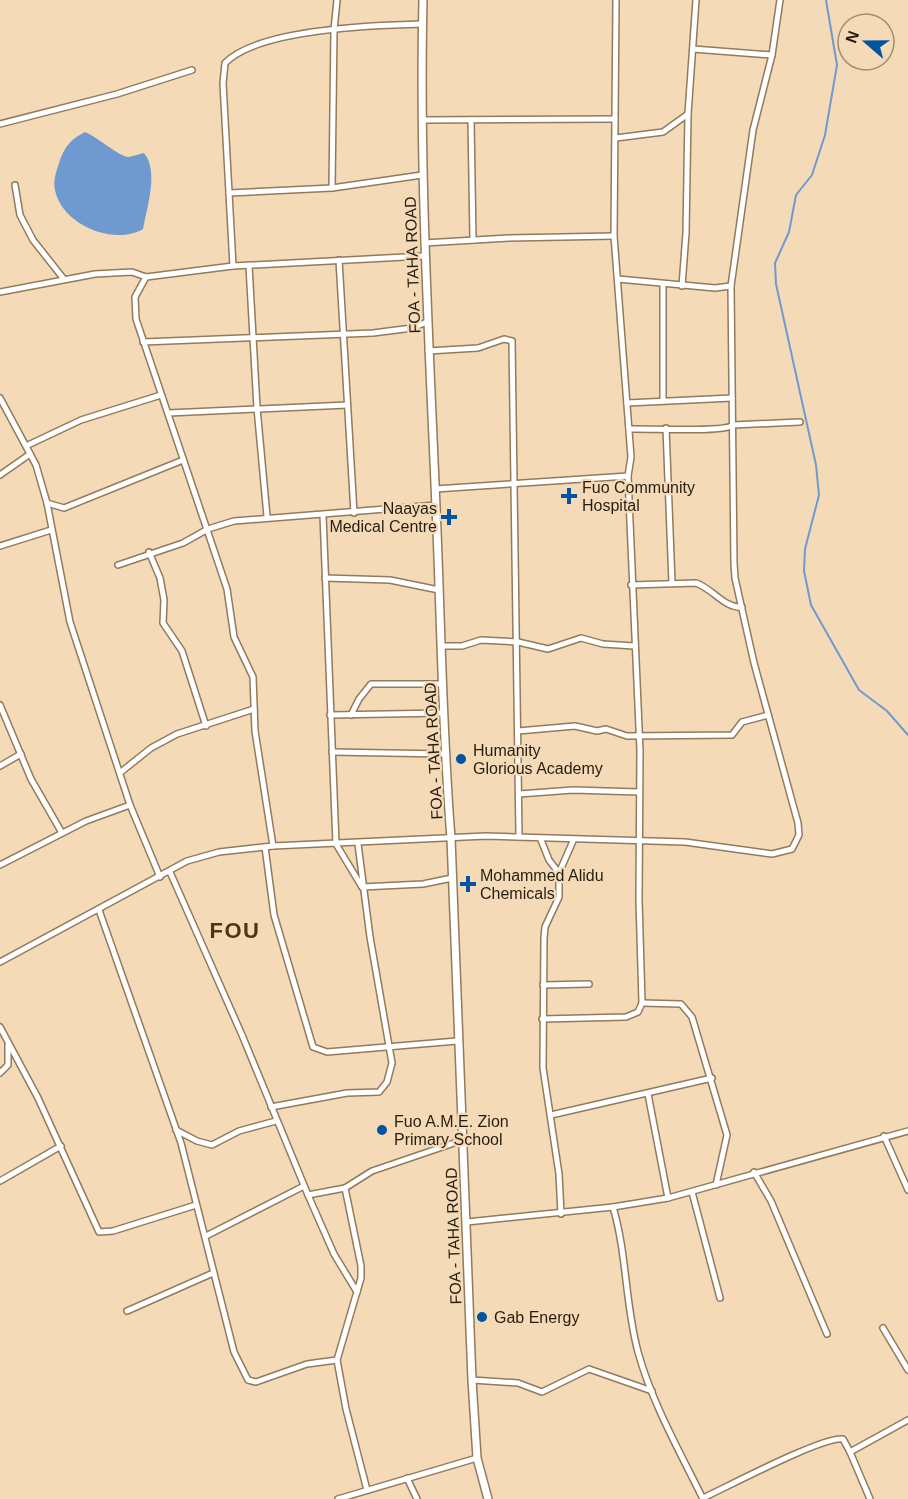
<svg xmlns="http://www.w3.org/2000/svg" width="908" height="1499" font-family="Helvetica,sans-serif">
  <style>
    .water { fill: #6f9ad0 }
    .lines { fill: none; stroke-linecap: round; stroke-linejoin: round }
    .stream { stroke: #6f9ad0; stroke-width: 2 }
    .minor-casing { stroke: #927a5b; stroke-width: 8 }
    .tertiary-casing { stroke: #927a5b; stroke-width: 10 }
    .minor { stroke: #fff; stroke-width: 5 }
    .tertiary { stroke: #fff; stroke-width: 7 }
    .poi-dot { fill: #0054a2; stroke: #f5dab8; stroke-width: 2 }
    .labels { text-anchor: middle; stroke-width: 4.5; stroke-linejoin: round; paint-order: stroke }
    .street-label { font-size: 16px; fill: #261d10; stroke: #f5dab8 }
    .poi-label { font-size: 16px; fill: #261d10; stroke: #f5dab8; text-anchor: start }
    .district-label { font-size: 22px; font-weight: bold; letter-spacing: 1.5px; fill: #4c3618; stroke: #f5dab8 }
  </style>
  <rect width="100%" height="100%" fill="#f5dab8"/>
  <path class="water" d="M 85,132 C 96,136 121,158 129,157 C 134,156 139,154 144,153 C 159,171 147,207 143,229 C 114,246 62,225 55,190 C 53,180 56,173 59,163 C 65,146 70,140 85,132 Z"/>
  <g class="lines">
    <path class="stream" d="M 826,0 L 837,65 L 825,135 L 812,175 L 796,195 L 789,232 L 775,263 L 776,284 L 816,465 L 819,495 L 805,549 L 804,571 L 811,605 L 859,690 L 887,711 L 908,735"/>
    <g class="minor-casing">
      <g id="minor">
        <path d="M 693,49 L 772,55"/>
        <path d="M 422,120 L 615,119"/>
        <path d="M 471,120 L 473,240"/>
        <path d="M 0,124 L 117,94 L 192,70"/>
        <path d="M 616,138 L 663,132 L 688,114"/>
        <path d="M 15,185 L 20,215 L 33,240 L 63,278"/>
        <path d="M 332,188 L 334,30 L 337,0"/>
        <path d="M 229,193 L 332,188 L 422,175"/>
        <path d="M 424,243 L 509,238 L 614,236"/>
        <path d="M 339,260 L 354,513"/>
        <path d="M 233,266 L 223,83 L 225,63 C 258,29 376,25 423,24"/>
        <path d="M 249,266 L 257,408 L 267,516"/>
        <path d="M 146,277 L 135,297 L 136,319 L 227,589 L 234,637 L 253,677 L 255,731 L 273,846"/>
        <path d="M 618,279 L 715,288 L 731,286"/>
        <path d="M 682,286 L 686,233 L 688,114 L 696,0"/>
        <path d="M 0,292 L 95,274 L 132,272 L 146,277 L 233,266 L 424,256"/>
        <path d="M 143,342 L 373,333 L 412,328 L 427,322"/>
        <path d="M 428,351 L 478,348 L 504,339 L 512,341 L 519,837"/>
        <path d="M 0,398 L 36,465 L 47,503 L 70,622 L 130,805 L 160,877"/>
        <path d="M 663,401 L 663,284"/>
        <path d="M 627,403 L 732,398"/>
        <path d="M 168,413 L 347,405"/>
        <path d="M 666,428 L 672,583"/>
        <path d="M 629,429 C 648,428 724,433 733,425 L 800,422"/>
        <path d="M 26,446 L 81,420 L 161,395"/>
        <path d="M 0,475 L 30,454"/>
        <path d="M 435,489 L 628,476"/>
        <path d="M 47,503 L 64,508 L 183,460"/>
        <path d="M 323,515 L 336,844 L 362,887"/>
        <path d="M 0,546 L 51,530"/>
        <path d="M 149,552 L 160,578 L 164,600 L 163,623 L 182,651 L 206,726"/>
        <path d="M 118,565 L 183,543 L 208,529 L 234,521 L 436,505"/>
        <path d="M 325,578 L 390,580 L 439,590"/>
        <path d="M 631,585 L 696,583 C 712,588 725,609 742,607"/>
        <path d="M 442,646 L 462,646 L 481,640 L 518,642 L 548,649 L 581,638 L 603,644 L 634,646"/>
        <path d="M 0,705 L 31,779 L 62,833"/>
        <path d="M 330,715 L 443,713"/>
        <path d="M 351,715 L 359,699 L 371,684 L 443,684"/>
        <path d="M 518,731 L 575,726 L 597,731 L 606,729 L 627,736 L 732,735 L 742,722 L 768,715"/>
        <path d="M 332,752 L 444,754"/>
        <path d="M 0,766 L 21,754"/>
        <path d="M 121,772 L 151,748 L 177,734 L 254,709"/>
        <path d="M 519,794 L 573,790 L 639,792"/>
        <path d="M 541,840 L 549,860 L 559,873"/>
        <path d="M 265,847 L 274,915 L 313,1047 L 327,1052 L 457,1041"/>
        <path d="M 0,865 L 86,821 L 130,805"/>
        <path d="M 170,872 L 242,1035 L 308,1195 L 345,1188 L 372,1171 L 463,1140"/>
        <path d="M 362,887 L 423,884 L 452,878"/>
        <path d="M 99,910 L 181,1143 L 234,1352 L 248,1380 L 256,1382 L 307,1364 L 337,1360"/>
        <path d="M 0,962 L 187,861 L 219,852 L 273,846 L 486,836 L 685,842 L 772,854 L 792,849 L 799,835 L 798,823 L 754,663 L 735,578 L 734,564 L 731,286 L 753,130 L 772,55 L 780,0"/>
        <path d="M 543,985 L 589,984"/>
        <path d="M 642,1003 L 681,1004 L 692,1017 L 727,1135 L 716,1185"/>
        <path d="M 542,1019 L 626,1017 L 638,1012 L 642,1003 L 639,900 L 640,751 L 628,476 L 631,457 L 614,236 L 616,0"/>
        <path d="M 0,1027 L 38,1098 L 99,1232 L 113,1231 L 196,1205"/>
        <path d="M 0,1073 L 8,1065 L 8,1045"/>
        <path d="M 648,1094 L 668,1198"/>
        <path d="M 271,1107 L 347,1093 L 379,1092 L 387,1082 L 392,1063 L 370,937 L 358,844"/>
        <path d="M 551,1115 L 712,1078"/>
        <path d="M 176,1130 L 197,1141 L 212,1145 L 239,1131 L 276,1121"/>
        <path d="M 884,1136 L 908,1190"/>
        <path d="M 754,1172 L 771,1201 L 827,1334"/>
        <path d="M 0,1181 L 61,1146"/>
        <path d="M 345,1188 L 361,1266 L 361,1278 L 337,1360 L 346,1409 L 367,1490"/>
        <path d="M 692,1192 L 720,1298"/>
        <path d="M 308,1195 L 334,1254 L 357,1292"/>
        <path d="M 613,1207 L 668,1198 L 908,1131"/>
        <path d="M 561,1214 L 559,1174 L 543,1068 L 544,938 L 545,927 L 559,897 L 559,873 L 573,841"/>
        <path d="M 467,1222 L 613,1207 C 627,1254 625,1304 638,1352 C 652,1403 680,1452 703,1499"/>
        <path d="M 206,1236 L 304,1186"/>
        <path d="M 127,1311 L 213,1273"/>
        <path d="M 883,1328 L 908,1370"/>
        <path d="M 472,1380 L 518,1383 L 542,1392 L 589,1369 L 652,1391"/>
        <path d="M 407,1478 L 417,1499"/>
        <path d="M 703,1498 C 727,1487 823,1436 843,1439 L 850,1452"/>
        <path d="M 338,1499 L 477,1458"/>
        <path d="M 870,1499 L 850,1452 L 908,1420"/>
      </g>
    </g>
    <g class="tertiary-casing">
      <path id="tertiary" d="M 423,0 C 419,170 429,338 436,507 C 441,618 442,728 451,838 L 472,1380 L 477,1458 L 488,1499"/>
    </g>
    <use href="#minor" class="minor"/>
    <use href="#tertiary" class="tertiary"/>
  </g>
  <g class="poi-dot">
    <path d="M566 487h6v6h6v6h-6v6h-6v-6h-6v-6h6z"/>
    <path d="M446 508h6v6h6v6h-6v6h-6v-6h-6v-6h6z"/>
    <circle cx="461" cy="759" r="6"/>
    <path d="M465 875h6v6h6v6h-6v6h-6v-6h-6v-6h6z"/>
    <circle cx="382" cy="1130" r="6"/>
    <circle cx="482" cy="1317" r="6"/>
  </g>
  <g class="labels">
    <g class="street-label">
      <text transform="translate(412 265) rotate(-92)" y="6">FOA - TAHA ROAD</text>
      <text transform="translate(433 751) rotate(-93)" y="6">FOA - TAHA ROAD</text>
      <text transform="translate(453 1236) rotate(-92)" y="6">FOA - TAHA ROAD</text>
    </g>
    <g class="poi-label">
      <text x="582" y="493">Fuo Community<tspan x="582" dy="18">Hospital</tspan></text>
      <text x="437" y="514" text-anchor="end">Naayas<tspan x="437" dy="18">Medical Centre</tspan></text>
      <text x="473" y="756">Humanity<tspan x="473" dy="18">Glorious Academy</tspan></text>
      <text x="480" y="881">Mohammed Alidu<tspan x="480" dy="18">Chemicals</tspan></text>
      <text x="394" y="1127">Fuo A.M.E. Zion<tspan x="394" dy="18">Primary School</tspan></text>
      <text x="494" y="1323">Gab Energy</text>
    </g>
    <g class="district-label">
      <text x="235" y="938">FOU</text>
    </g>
  </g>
  <g transform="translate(866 42) rotate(290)"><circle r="28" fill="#f5dab8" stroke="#a28e75" stroke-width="1.5"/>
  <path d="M0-4.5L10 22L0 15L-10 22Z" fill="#0054a2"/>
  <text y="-9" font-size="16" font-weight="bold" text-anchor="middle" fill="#261d10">N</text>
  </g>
</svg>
